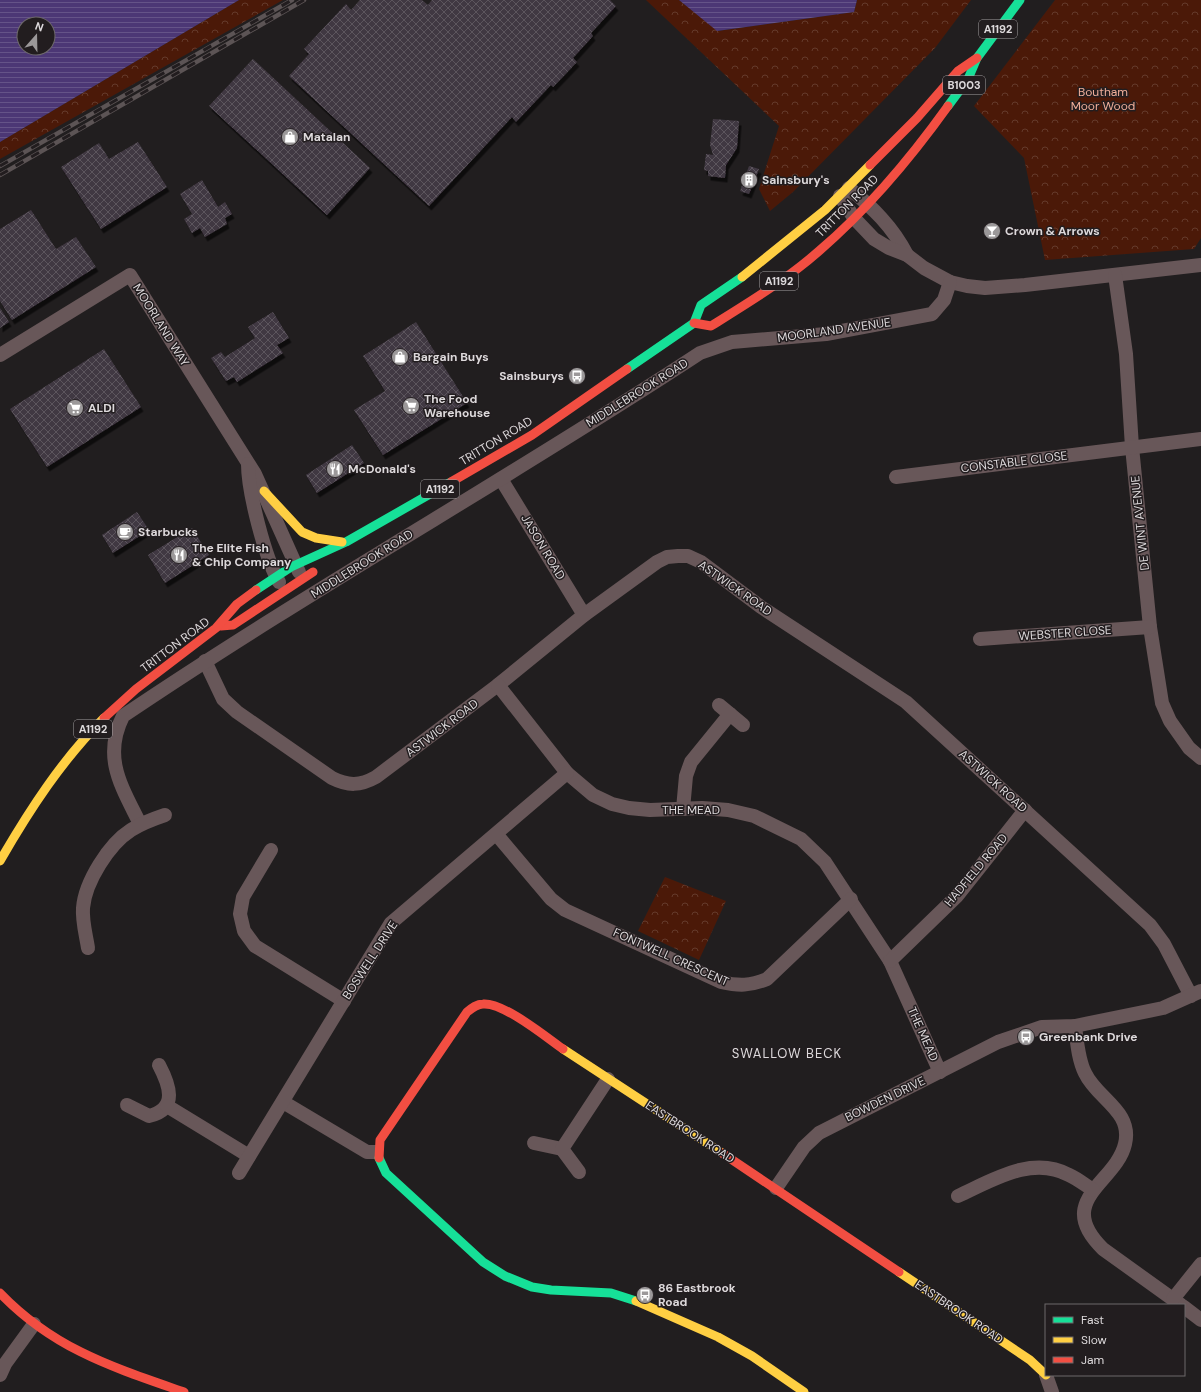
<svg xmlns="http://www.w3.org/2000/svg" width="1201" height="1392" font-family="'DM Sans',sans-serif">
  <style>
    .forest { fill: url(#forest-crowns) }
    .water { fill: url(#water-rules); fill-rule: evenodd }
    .building { fill: url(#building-cross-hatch); filter: url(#shadow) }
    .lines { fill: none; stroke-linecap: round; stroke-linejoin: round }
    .street { stroke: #685759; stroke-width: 14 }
    .fast { stroke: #16e098; stroke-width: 9 }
    .slow { stroke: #ffcf43; stroke-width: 9 }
    .jam { stroke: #f24e42; stroke-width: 9 }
    .rail-casing { stroke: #5c5455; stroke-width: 4.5 }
    .rail { stroke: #221d1f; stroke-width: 3; stroke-dasharray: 9; stroke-linecap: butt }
    .labels { text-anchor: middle; stroke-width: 3; stroke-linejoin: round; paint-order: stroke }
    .shield { fill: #221d1f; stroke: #a5a1a3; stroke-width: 1 }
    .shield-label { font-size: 11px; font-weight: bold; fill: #ddd9db }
    .park-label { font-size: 12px; fill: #f1ae99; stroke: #221d1f }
    .poi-label { font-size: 12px; font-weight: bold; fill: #ddd9db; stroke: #221d1f; text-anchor: start }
    .street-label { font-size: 12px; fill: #ddd9db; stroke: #221d1f }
    .neighbourhood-label { font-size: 13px; letter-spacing: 1px; fill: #ddd9db; stroke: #221d1f }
  </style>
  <defs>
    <pattern id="forest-crowns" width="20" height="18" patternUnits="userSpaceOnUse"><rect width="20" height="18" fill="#4b1908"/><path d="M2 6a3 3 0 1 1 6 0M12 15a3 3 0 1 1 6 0" fill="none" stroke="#643a2b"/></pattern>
    <pattern id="water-rules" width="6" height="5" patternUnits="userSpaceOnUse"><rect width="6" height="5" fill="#4c3775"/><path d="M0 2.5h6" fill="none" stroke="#655388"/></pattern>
    <pattern id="building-cross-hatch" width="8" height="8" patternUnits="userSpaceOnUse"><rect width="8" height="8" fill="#413842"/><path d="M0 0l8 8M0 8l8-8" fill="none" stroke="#5c545d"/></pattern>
    <filter id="shadow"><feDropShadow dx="2.5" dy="4.5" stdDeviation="0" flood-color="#0009"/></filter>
  </defs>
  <rect width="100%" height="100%" fill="#211e1f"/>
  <g class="forest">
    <path d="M 239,0 L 283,0 L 0,159 L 0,142 Z"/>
    <path d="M 646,0 L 679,0 L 718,31 L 854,12 L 857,0 L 971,0 L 935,48 L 793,192 L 770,211 L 759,189 L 779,126 Z"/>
    <path d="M 1055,0 L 1201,0 L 1201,238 L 1194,249 L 1045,260 L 1024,158 L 974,106 Z"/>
    <path d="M 665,877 L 726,901 L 699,960 L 638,931 Z"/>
  </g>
  <g class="water">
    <path d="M 0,0 L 239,0 L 0,142 ZM 24,24 L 48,24 L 48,48 L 24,48 Z"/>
    <path d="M 679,0 L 857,0 L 854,12 L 717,31 Z"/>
  </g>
  <g class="building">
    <path d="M 360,0 L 422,0 L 428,5 L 432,0 L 610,0 L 616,6 L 591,33 L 593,36 L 573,58 L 577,62 L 553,87 L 551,85 L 516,122 L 512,117 L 429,206 L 289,76 L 309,54 L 304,49 L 346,4 L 351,10 Z"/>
    <path d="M 253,59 L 370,168 L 327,215 L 209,106 Z"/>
    <path d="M 713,119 L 739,121 L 737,148 L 726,165 L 725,178 L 708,176 L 708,171 L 704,170 L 706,154 L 713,155 L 710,145 Z"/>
    <path d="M 138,142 L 167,187 L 101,229 L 61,167 L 99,143 L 109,159 Z"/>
    <path d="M 749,166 L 759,169 L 749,194 L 740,191 Z"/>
    <path d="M 202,180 L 218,207 L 225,202 L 232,214 L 225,218 L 227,224 L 205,237 L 200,228 L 192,233 L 184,219 L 192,214 L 180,194 Z"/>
    <path d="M 31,210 L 56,249 L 76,237 L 96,267 L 12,320 L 0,301 L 0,229 Z"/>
    <path d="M 0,308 L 9,322 L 0,328 Z"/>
    <path d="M 273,312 L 289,338 L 277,345 L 283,353 L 237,382 L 234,377 L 226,381 L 211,358 L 221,352 L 225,357 L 255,338 L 248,327 Z"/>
    <path d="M 416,322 L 467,403 L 383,455 L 354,410 L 385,391 L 363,356 Z"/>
    <path d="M 104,349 L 141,407 L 47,467 L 10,409 Z"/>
    <path d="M 352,445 L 364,463 L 317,493 L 306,475 Z"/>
    <path d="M 137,512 L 149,530 L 113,553 L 102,535 Z"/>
    <path d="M 192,528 L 209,555 L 165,583 L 148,555 Z"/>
  </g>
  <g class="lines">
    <g class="street">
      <path d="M 849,188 C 872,207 893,227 907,255"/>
      <path d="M 840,196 L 854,218 L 874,239 L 889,248 L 907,255 L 924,268 L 950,282 L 967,286 L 985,288 L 1025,285 L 1201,265"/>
      <path d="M 1115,275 L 1126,354 L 1132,447 L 1150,627 L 1162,703 L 1170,721 L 1189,748 L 1201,758"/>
      <path d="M 0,355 L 130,275 L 255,474 L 299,572"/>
      <path d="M 248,464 C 248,492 265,558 279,582"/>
      <path d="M 896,477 L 1201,439"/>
      <path d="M 501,479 L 584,615"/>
      <path d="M 980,639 L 1150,627"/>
      <path d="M 205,661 L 223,699 L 237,712 L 332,778 C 348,786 360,786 376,777 L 498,685 L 584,615 L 657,562 L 667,557 L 678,556 L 688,556 L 701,562 L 761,607 L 906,702 L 1150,925 L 1164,944 L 1191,996"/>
      <path d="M 498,685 L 567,773 L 593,795 L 612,804 L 629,808 L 650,810 L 702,808 L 728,810 L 754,816 L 801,839 L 825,862 L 890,961 L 940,1072"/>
      <path d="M 719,705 L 743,725"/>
      <path d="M 683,809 L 686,776 L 691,762 L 730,714"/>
      <path d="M 140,824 C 122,787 102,758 123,716 C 311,589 510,478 700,353 L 732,342 L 826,334 L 932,314 L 944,300 L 950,282"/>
      <path d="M 497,835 L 551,899 L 565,910 L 721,982 C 739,986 750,986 767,979 L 851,899"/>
      <path d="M 271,850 L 243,897 L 240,914 L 244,931 L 255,946 L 344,1001"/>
      <path d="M 88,948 C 86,935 82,921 83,908 C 85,882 109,844 131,830 C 142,823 153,819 165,815"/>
      <path d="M 890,961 L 957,896 L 1025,810"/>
      <path d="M 1075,1026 C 1077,1041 1078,1059 1085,1073 C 1097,1099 1133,1111 1125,1144 C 1116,1183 1053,1200 1103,1249 L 1181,1305"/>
      <path d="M 283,1102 L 367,1152 L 376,1152"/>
      <path d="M 127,1105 L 149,1116 C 179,1109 169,1084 159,1065"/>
      <path d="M 167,1106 L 249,1156"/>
      <path d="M 534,1143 L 562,1149"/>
      <path d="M 579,1172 L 562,1149 L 608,1079"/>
      <path d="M 239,1173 L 391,923 L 567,773"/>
      <path d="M 776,1188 L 804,1147 L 819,1133 L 998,1042 L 1042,1027 L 1075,1026 L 1163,1008 L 1201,991"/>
      <path d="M 958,1196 C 993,1180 1032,1155 1069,1175 C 1078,1179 1085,1185 1093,1190"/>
      <path d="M 1173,1299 L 1201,1264"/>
      <path d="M 1184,1307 L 1201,1320"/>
      <path d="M 0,1375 L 5,1364 L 34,1324"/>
      <path d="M 1046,1375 L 1052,1392"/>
    </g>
    <g class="fast">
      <path d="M 948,106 L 968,79 L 977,58 L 1020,0"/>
      <path d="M 627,369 L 694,323 L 701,305 L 742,277"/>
      <path d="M 256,590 L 291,567 L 346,542 L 451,482"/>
      <path d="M 379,1158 L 386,1173 L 483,1262 L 505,1276 L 532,1287 L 551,1290 L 611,1293 L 636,1301"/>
    </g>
    <g class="slow">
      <path d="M 742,277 L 825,210 L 870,165"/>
      <path d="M 264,491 L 302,532 L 316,538 L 342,542"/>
      <path d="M 0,861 C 30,809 62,760 104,718"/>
      <path d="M 563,1049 L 722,1153"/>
      <path d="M 899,1272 L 1030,1360 L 1046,1375"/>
      <path d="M 636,1301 L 718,1337 L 752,1356 L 804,1392"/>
    </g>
    <g class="jam">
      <path d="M 870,165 L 917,118 L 958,71 L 977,58"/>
      <path d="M 694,323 L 711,326 C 748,303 786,280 819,251 C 868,209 910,159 948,106"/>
      <path d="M 451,482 L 532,435 L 627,369"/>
      <path d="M 221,626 L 233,625 L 313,572"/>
      <path d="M 104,718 L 136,689 L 216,628 L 237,604 L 256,590"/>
      <path d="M 722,1153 L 899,1272"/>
      <path d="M 379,1158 L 380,1140 L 467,1012 C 472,1008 477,1004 483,1004 C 503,1002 546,1037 563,1049"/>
      <path d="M 0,1293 C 54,1349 112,1367 184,1392"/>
    </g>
    <g class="rail-casing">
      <g id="rail">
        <path d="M 0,166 L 292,0"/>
        <path d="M 0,175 L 304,0"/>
      </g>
    </g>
    <use href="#rail" class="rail"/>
  </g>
  <defs>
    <g id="shop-disc" transform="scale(0.9)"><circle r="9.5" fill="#9b9899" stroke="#221d1f"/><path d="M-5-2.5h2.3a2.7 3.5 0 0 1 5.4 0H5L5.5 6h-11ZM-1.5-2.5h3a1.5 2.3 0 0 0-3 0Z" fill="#fff"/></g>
    <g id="building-disc" transform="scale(0.9)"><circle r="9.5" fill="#9b9899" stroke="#221d1f"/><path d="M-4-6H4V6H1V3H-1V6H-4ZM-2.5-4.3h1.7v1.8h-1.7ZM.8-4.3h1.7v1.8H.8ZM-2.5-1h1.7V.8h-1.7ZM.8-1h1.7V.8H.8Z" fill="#fff"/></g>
    <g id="bar-disc" transform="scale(0.9)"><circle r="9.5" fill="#9b9899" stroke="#221d1f"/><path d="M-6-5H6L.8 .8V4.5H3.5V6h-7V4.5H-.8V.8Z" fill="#fff"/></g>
    <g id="bus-disc" transform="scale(0.9)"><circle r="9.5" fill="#9b9899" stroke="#221d1f"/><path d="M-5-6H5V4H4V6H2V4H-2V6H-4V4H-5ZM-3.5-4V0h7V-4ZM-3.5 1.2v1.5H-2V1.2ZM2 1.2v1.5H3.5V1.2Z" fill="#fff"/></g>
    <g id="supermarket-disc" transform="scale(0.9)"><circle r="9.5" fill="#9b9899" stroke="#221d1f"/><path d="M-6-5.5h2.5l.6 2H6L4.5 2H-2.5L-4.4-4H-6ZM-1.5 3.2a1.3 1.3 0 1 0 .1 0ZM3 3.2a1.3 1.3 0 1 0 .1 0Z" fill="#fff"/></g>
    <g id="restaurant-disc" transform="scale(0.9)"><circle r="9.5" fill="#9b9899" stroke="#221d1f"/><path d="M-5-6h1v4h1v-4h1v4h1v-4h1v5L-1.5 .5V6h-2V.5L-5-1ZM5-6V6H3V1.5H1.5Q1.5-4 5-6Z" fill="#fff"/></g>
    <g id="cafe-disc" transform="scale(0.9)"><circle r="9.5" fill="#9b9899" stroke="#221d1f"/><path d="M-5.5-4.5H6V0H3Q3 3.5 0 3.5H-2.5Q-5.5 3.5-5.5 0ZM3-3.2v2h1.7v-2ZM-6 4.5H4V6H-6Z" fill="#fff"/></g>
  </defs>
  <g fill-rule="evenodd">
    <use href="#shop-disc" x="290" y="137"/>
    <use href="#building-disc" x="749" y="180"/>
    <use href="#bar-disc" x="992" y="231"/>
    <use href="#shop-disc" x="400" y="357"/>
    <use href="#bus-disc" x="577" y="376"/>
    <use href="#supermarket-disc" x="411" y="406"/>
    <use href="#supermarket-disc" x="75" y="408"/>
    <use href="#restaurant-disc" x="335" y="469"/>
    <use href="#cafe-disc" x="125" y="532"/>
    <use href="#restaurant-disc" x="179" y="555"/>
    <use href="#bus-disc" x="1026" y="1037"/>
    <use href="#bus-disc" x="645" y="1295"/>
  </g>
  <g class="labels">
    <g class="shield">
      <rect x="979" y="20" width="38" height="18" rx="3"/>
      <rect x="943" y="76" width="42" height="18" rx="3"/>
      <rect x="760" y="272" width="38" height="18" rx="3"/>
      <rect x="421" y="480" width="38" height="18" rx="3"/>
      <rect x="74" y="720" width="38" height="18" rx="3"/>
    </g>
    <g class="shield-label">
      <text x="998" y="33">A1192</text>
      <text x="964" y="89">B1003</text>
      <text x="779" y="285">A1192</text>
      <text x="440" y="493">A1192</text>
      <text x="93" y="733">A1192</text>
    </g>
    <g class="park-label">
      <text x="1103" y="96">Boutham<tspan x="1103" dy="14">Moor Wood</tspan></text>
    </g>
    <g class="poi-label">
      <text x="303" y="141">Matalan</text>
      <text x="762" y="184">Sainsbury's</text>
      <text x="1005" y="235">Crown &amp; Arrows</text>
      <text x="413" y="361">Bargain Buys</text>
      <text x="564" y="380" text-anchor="end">Sainsburys</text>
      <text x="424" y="403">The Food<tspan x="424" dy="14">Warehouse</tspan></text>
      <text x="88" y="412">ALDI</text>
      <text x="348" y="473">McDonald's</text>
      <text x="138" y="536">Starbucks</text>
      <text x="192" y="552">The Elite Fish<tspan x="192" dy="14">&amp; Chip Company</tspan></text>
      <text x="1039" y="1041">Greenbank Drive</text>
      <text x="658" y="1292">86 Eastbrook<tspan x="658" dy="14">Road</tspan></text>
    </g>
    <g class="street-label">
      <text transform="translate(847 206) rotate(-45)" y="4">TRITTON ROAD</text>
      <text transform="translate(161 325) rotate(58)" y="4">MOORLAND WAY</text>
      <text transform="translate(834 330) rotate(-8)" y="4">MOORLAND AVENUE</text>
      <text transform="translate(637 393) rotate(-32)" y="4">MIDDLEBROOK ROAD</text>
      <text transform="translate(496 441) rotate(-31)" y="4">TRITTON ROAD</text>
      <text transform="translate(1014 462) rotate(-7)" y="4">CONSTABLE CLOSE</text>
      <text transform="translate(1140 523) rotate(-96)" y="4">DE WINT AVENUE</text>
      <text transform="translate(543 547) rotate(59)" y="4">JASON ROAD</text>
      <text transform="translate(362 564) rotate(-32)" y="4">MIDDLEBROOK ROAD</text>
      <text transform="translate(735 588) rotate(35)" y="4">ASTWICK ROAD</text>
      <text transform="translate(1065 633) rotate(-4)" y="4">WEBSTER CLOSE</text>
      <text transform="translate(175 645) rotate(-37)" y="4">TRITTON ROAD</text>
      <text transform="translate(442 728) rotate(-37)" y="4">ASTWICK ROAD</text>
      <text transform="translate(993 781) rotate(42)" y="4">ASTWICK ROAD</text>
      <text x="691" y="814">THE MEAD</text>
      <text transform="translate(976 870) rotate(-50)" y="4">HADFIELD ROAD</text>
      <text transform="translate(671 957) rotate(24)" y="4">FONTWELL CRESCENT</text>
      <text transform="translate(370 960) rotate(-57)" y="4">BOSWELL DRIVE</text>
      <text transform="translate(923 1034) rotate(66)" y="4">THE MEAD</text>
      <text transform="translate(885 1099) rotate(-26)" y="4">BOWDEN DRIVE</text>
      <text transform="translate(690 1132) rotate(33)" y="4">EASTBROOK ROAD</text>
      <text transform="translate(959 1312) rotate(34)" y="4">EASTBROOK ROAD</text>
    </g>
    <g class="neighbourhood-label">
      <text x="787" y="1058">SWALLOW BECK</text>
    </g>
  </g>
  <rect x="1045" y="1304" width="140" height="72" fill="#221d1f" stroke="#6d686a"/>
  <rect x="1053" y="1317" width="20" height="6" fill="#16e098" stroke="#6d686a"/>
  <text x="1081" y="1324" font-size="12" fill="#ddd9db">Fast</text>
  <rect x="1053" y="1337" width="20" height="6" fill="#ffcf43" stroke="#6d686a"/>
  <text x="1081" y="1344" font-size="12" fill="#ddd9db">Slow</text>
  <rect x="1053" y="1357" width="20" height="6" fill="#f24e42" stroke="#6d686a"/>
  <text x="1081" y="1364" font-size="12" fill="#ddd9db">Jam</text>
  <g transform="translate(36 36) rotate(20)"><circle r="19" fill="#221d1f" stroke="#6d686a"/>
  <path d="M0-3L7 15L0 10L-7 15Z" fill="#9b9899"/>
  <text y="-6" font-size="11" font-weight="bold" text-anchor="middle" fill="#ddd9db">N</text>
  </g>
</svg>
